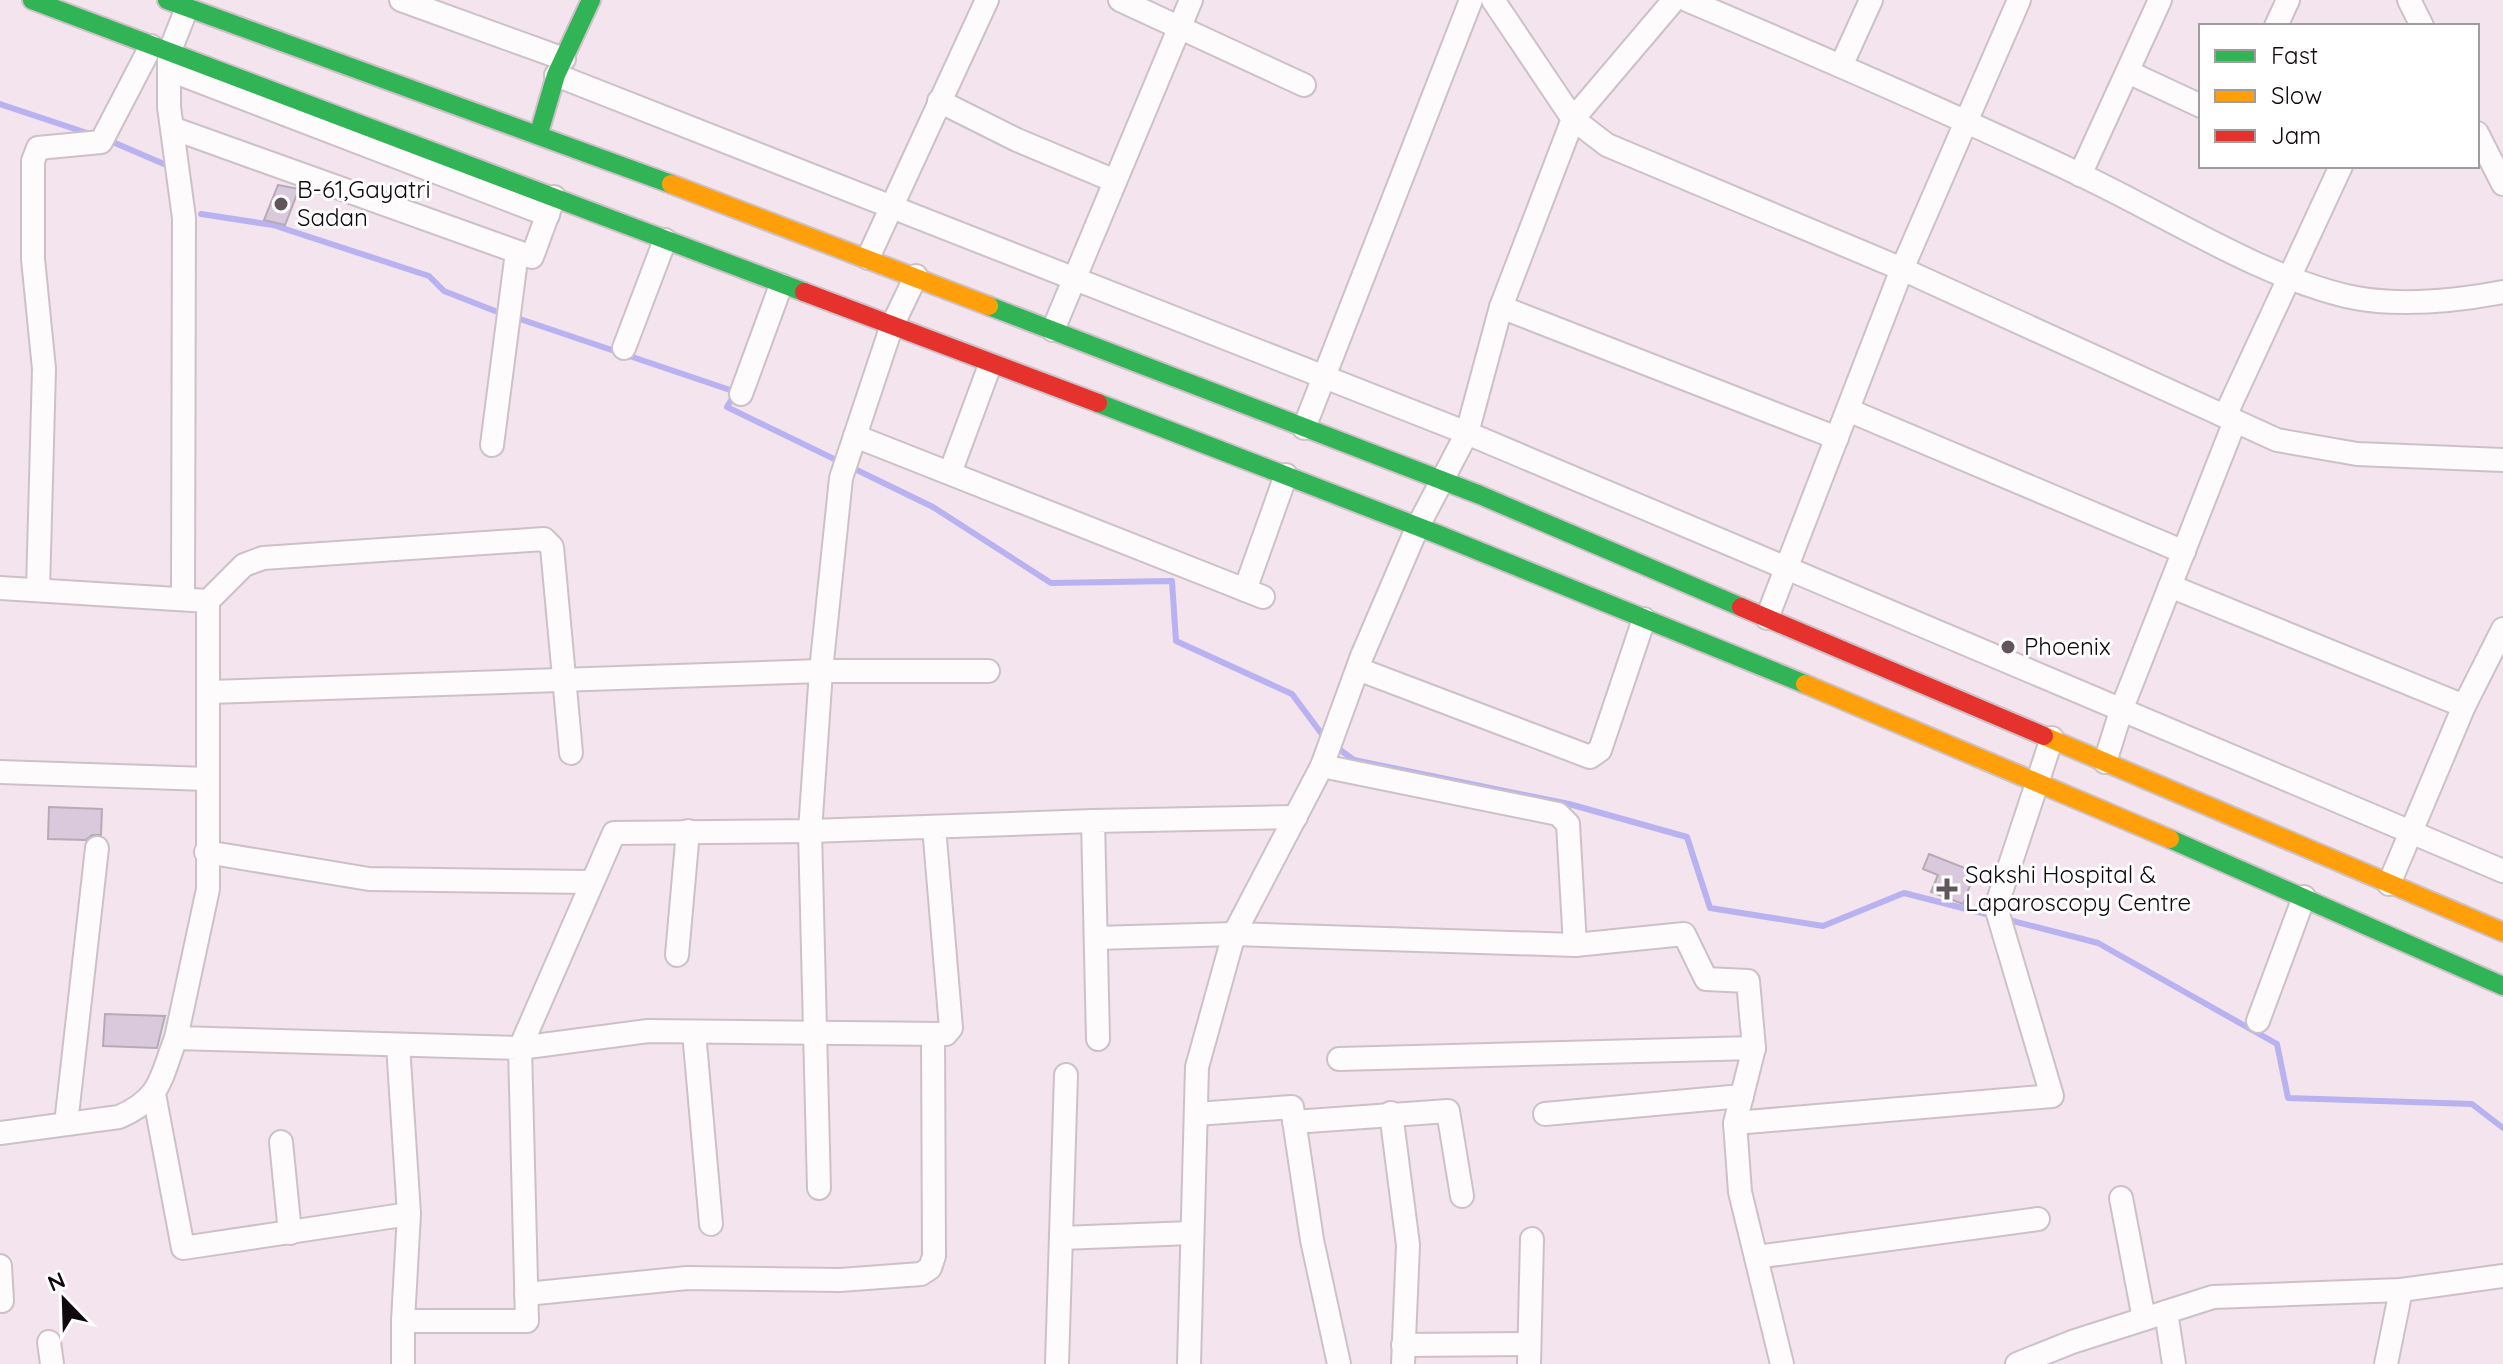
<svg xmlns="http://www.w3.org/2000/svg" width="2503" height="1364" font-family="Quicksand,sans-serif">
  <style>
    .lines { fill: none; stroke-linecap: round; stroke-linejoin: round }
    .stream { stroke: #b8b2f0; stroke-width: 6 }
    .building { fill: #dac9dc; stroke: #b6abb4; stroke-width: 2 }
    .street-casing { stroke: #cdc1c8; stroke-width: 26 }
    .fast-casing { stroke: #cdc1c8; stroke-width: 22 }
    .slow-casing { stroke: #cdc1c8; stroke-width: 22 }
    .jam-casing { stroke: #cdc1c8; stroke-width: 22 }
    .street { stroke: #fdfbfc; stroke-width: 22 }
    .fast { stroke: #30b455; stroke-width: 18 }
    .slow { stroke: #ff9f0a; stroke-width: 18 }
    .jam { stroke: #e5322d; stroke-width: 18 }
    .poi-dot { fill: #60565c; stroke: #fff; stroke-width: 3 }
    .labels { text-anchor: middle; stroke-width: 6; stroke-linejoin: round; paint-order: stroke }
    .poi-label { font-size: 24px; fill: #11090e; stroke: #fff; text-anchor: start }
  </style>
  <rect width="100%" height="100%" fill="#f4e4ed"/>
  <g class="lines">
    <g class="stream">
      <path d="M 0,104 L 90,134"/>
      <path d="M 108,140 L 164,164"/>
      <path d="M 201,214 L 273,225 L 429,276 L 444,291 L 495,311"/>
      <path d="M 514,317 L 736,392 L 727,407 L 933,507 L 1051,583 L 1172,581 L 1176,641 L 1292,694 L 1327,741"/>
      <path d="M 1336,747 L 1354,760 L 1569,804 L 1687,837 L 1710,908 L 1823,926 L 1904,893 L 1994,916"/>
      <path d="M 2005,919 L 2098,943 L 2277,1044 L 2288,1098 L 2472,1104 L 2503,1128"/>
    </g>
  </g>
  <g class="building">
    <path d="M 278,185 L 299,189 L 285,225 L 264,220 Z"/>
    <path d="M 49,807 L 102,809 L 101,835 L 92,835 L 86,840 L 48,839 Z"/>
    <path d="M 1929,854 L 1975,872 L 1963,904 L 1931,892 L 1938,875 L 1923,869 Z"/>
    <path d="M 105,1014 L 165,1016 L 157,1048 L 103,1046 Z"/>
  </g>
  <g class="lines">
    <g class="street-casing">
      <g id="street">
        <path d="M 401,0 L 564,59"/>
        <path d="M 1120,0 L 1304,85"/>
        <path d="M 1493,0 L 1573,119 L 1607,145 L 1902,269 L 2277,440 L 2357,454 L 2503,460"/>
        <path d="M 1687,0 C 1819,56 1951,113 2081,175 C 2164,214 2258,275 2346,296 C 2394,307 2455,301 2503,292"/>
        <path d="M 2409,0 L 2422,26"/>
        <path d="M 2276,26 L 2288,0"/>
        <path d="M 1841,66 L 1871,0"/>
        <path d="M 170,70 L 548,215"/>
        <path d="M 2128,72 L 2201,106"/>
        <path d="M 556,75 L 1467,433 L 2503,871"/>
        <path d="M 939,101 L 1017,140 L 1115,181"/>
        <path d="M 172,128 L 532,257 L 554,197"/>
        <path d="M 2477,133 L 2503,184"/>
        <path d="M 2080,175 L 2160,0"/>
        <path d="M 868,258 L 987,0"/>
        <path d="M 1501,307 L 1837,438"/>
        <path d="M 1053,330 L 1191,0"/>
        <path d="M 624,348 L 665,240"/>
        <path d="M 741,394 L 781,285"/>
        <path d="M 1848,410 L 2184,552"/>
        <path d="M 2225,416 L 2341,166"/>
        <path d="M 1304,428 L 1471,0"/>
        <path d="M 855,436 L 1263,597"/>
        <path d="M 492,445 L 517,252"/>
        <path d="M 950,473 L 990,365"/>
        <path d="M 2170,586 L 2464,706"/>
        <path d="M 0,588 L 208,601 L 208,889 L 176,1038 L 520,1048 L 527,1321 L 403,1321 L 403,1364"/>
        <path d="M 38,590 L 44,369 L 33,259 L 33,161 L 38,148 L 101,142 L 151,46"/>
        <path d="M 1245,590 L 1286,475"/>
        <path d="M 183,598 L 184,218 L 169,107 L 169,53 L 187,8"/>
        <path d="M 208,601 L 244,565 L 263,558 L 544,539 L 552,547 L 571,753"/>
        <path d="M 1767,618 L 1902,269 L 2019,0"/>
        <path d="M 1358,669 L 1590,757 L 1600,750 L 1644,619"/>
        <path d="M 209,692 L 821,671 L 988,671"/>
        <path d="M 2105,762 L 2122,708 L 2235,421"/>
        <path d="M 1322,766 L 1558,814 L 1568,824 L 1575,945"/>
        <path d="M 0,772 L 207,779"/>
        <path d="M 934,827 L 951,1028 L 946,1034 L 648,1031 L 520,1048 L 614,833 L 810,831 L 1093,821"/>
        <path d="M 206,852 L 369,879 L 591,882"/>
        <path d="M 2389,884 L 2464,706 L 2503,629"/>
        <path d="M 1096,938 L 1234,934 L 1575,945 L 1684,934 L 1706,979 L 1748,981 L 1754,1048 L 1735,1123 L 1740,1192 L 1782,1364"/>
        <path d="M 677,955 L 688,831"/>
        <path d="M 2258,1021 L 2304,897"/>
        <path d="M 694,1032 L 711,1224"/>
        <path d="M 1098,1039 L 1093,821 L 1296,817"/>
        <path d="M 398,1045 L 409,1214 L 403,1321"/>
        <path d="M 1339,1059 L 1754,1048"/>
        <path d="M 154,1094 L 183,1248 L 409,1214"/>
        <path d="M 1391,1113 L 1408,1245 L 1403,1364"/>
        <path d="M 1196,1114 L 1292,1107 L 1312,1240 L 1339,1364"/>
        <path d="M 1545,1114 L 1742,1096"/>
        <path d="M 1294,1122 L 1448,1111 L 1462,1196"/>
        <path d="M 1735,1123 L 2052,1096 L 1996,907 L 2052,738"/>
        <path d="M 66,1124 L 97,848"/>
        <path d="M 0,1133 L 119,1117 C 162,1098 160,1079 176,1038"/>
        <path d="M 281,1142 L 290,1233"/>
        <path d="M 819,1188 L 810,831 L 821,671 L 841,478 L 891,328 L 916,276"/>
        <path d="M 2121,1198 L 2144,1319"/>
        <path d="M 1061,1238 L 1191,1233"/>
        <path d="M 1756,1257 L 2038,1219"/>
        <path d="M 0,1266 L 2,1301"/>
        <path d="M 526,1294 L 687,1278 L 840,1280 L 921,1274 L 930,1268 L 934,1256 L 933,1034"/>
        <path d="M 2166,1312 L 2174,1364"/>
        <path d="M 49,1342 L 52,1364"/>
        <path d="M 1403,1345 L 1528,1344"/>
        <path d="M 1057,1364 L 1066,1075"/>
        <path d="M 1189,1364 L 1197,1067 L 1234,934 L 1322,766 L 1362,656 L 1417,528 L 1467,433 L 1501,307 L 1573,119 L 1674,0"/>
        <path d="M 1529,1364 L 1532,1239"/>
        <path d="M 2017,1364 L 2072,1342 L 2213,1297 L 2401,1290 L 2503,1276"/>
        <path d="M 2386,1364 L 2401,1290"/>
      </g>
    </g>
    <g class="fast-casing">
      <g id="fast">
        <path d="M 32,0 L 804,292"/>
        <path d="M 167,0 L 671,184"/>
        <path d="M 539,133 L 556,75 L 591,0"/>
        <path d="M 989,306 L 1480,495 L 1741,607"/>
        <path d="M 1098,403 L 1437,534 L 1805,684"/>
        <path d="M 2170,839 L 2503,986"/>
      </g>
    </g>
    <g class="slow-casing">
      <g id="slow">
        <path d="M 671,184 L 989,306"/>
        <path d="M 1805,684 L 2170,839"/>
        <path d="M 2044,736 L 2503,932"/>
      </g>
    </g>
    <g class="jam-casing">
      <g id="jam">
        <path d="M 804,292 L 1098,403"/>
        <path d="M 1741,607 L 2044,736"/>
      </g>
    </g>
    <use href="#street" class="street"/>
    <use href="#fast" class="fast"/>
    <use href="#slow" class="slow"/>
    <use href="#jam" class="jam"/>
  </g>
  <g class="poi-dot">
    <circle cx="281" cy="204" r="8"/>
    <circle cx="2008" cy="647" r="8"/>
    <path d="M1943 877h8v8h8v8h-8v8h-8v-8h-8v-8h8z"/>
  </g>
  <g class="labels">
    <g class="poi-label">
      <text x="297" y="198">B-61,Gayatri<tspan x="297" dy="28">Sadan</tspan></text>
      <text x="2024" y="655">Phoenix</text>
      <text x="1965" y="883">Sakshi Hospital &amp;<tspan x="1965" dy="28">Laparoscopy Centre</tspan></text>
    </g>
  </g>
  <rect x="2199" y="24" width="280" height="144" fill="#ffffff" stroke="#a09d9f" stroke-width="2"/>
  <rect x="2215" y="50" width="40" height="12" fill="#30b455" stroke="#a09d9f" stroke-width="2"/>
  <text x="2271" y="64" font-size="24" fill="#11090e">Fast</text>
  <rect x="2215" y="90" width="40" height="12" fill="#ff9f0a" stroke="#a09d9f" stroke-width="2"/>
  <text x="2271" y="104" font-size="24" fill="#11090e">Slow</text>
  <rect x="2215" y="130" width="40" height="12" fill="#e5322d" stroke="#a09d9f" stroke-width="2"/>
  <text x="2271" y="144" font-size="24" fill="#11090e">Jam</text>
  <g transform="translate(64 1300) rotate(337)" stroke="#ffffff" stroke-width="6" paint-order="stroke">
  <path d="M0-6L14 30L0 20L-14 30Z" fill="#11090e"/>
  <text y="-12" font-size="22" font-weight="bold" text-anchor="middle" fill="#11090e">N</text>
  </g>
</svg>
